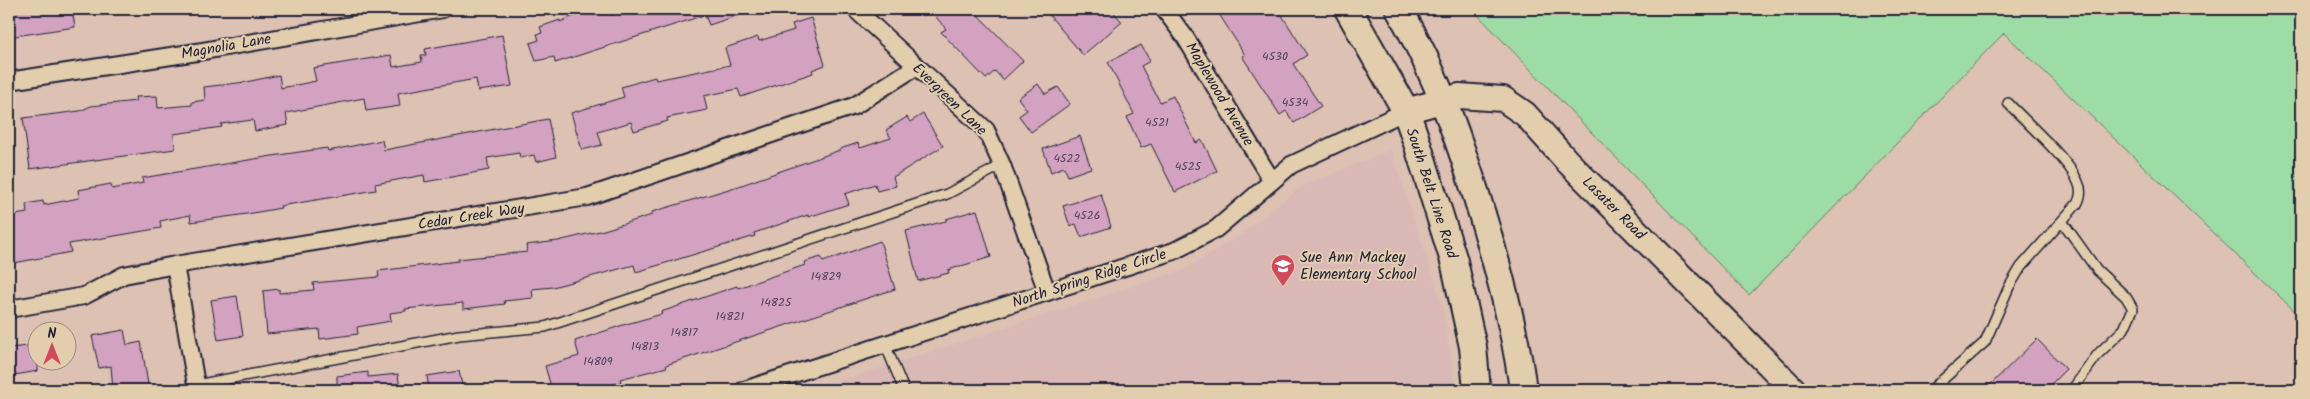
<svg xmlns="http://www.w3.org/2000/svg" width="2310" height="399" font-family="Kalam,sans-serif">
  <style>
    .built { fill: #dab8b6 }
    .green { fill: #9edca5; stroke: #607f70 }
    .building { fill: #d2a2c0; stroke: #22223b }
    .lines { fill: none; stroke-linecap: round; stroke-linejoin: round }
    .lane-casing { stroke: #22223b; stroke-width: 12 }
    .street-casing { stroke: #22223b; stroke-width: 20 }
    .secondary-casing { stroke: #22223b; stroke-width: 28 }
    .primary-casing { stroke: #22223b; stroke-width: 30 }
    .lane { stroke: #e2ceac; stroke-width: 9 }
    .street { stroke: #e2ceac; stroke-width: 16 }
    .secondary { stroke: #e2ceac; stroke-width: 24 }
    .primary { stroke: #e2ceac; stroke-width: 26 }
    .labels { text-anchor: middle; stroke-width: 4; stroke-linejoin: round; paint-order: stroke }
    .number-label { font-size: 12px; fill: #4e425c }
    .street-label { font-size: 15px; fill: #22223b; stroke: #e2ceac }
    .poi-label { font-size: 15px; fill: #22223b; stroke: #e2ceac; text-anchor: start }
  </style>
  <rect width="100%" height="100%" fill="#ddc1b2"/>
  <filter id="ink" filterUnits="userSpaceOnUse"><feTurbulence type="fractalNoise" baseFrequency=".02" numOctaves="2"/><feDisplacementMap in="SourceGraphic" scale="10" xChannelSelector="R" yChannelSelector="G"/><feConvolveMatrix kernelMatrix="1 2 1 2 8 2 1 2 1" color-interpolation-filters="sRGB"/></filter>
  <g filter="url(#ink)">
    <path class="built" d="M 1391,150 L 1442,305 L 1456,390 L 813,390 L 1184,270 L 1236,238 L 1303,186 Z"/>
    <path class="green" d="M 1472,9 L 2301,9 L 2301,317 L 2004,33 L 1749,295 Z"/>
    <g class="building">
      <path d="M 9,9 L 72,9 L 75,27 L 9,37 Z"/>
      <path d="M 589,9 L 609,9 L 611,15 L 629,9 L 750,9 L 751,11 L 709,25 L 705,15 L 555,63 L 554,57 L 536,61 L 530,43 L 539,40 L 537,34 L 542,33 L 540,27 L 560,20 L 560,22 Z"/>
      <path d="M 946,9 L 972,9 L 1023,61 L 1003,80 L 995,71 L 986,79 L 941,32 L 946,29 L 936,17 Z"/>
      <path d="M 1044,9 L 1111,9 L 1122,22 L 1083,55 Z"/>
      <path d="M 1227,9 L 1278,9 L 1307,55 L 1293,64 L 1321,106 L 1294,123 L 1286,111 L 1280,115 L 1242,56 L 1245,55 L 1219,14 Z"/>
      <path d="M 811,18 L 825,65 L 812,70 L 813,73 L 741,97 L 738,89 L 704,96 L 707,110 L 667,118 L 668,121 L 634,131 L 631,122 L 598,132 L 602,145 L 582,150 L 571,113 L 624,97 L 621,87 L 655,77 L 656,80 L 730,65 L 725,48 L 758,37 L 759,41 L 794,30 L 792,24 Z"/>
      <path d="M 502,35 L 512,86 L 478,91 L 476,79 L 398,93 L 400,106 L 366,111 L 364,98 L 286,113 L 288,125 L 255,131 L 253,120 L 221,124 L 222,127 L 174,134 L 175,149 L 30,169 L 23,118 L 80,111 L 91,106 L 136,101 L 135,97 L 157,96 L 158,108 L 192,105 L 192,102 L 205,100 L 204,87 L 246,82 L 279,75 L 281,88 L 316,81 L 313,68 L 391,55 L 393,67 L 422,62 L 421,55 L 426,55 L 425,49 Z"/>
      <path d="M 1141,45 L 1150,61 L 1141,66 L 1160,102 L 1173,96 L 1196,143 L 1202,140 L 1217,171 L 1175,192 L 1151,144 L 1141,148 L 1127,117 L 1134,114 L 1108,62 Z"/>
      <path d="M 1038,84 L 1045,94 L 1058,87 L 1070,104 L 1031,132 L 1019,116 L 1027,110 L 1018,98 Z"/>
      <path d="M 923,114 L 943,146 L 893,177 L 896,186 L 877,191 L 875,184 L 845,194 L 849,204 L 808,217 L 808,215 L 754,233 L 755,236 L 636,272 L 634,265 L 553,287 L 532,289 L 533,298 L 504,301 L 505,304 L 463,309 L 463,303 L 405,309 L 406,311 L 390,313 L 391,321 L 357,327 L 358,334 L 320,339 L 319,329 L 267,334 L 263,291 L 279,289 L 279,293 L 314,290 L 313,283 L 379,277 L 378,271 L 458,261 L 458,259 L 527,252 L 526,245 L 558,241 L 604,230 L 652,215 L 652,212 L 739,186 L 840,150 L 840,149 L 858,143 L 860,148 L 891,138 L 886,130 L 907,117 L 910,122 Z"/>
      <path d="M 548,119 L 556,157 L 536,162 L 534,155 L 520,158 L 519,153 L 487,158 L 489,170 L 425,182 L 424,175 L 375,184 L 376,190 L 280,206 L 281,208 L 247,214 L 191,222 L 190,215 L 160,221 L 161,228 L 69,244 L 71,252 L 9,264 L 9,216 L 27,213 L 26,204 L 43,201 L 44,205 L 79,198 L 78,190 L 111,184 L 112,189 L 143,183 L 142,178 L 272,156 L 327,148 L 328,151 L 382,140 L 384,150 Z"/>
      <path d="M 1080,136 L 1091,168 L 1068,176 L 1064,167 L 1051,172 L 1043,149 Z"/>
      <path d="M 1101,194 L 1111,227 L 1081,237 L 1076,224 L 1070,226 L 1063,206 Z"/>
      <path d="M 977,210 L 991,257 L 948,270 L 949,273 L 918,281 L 906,231 L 946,221 L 946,219 Z"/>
      <path d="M 880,241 L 895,289 L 666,365 L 667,367 L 620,379 L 621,382 L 594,390 L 552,390 L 545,366 L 579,356 L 575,341 L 623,325 L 662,314 L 661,312 L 737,286 L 738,288 L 805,265 L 804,262 L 821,257 L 823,262 Z"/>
      <path d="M 237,296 L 243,336 L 218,340 L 211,300 Z"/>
      <path d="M 124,330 L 127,345 L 141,342 L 149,390 L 113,390 L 111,366 L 99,368 L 92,336 Z"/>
      <path d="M 2037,339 L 2066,369 L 2045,390 L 1985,390 Z"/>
      <path d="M 38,345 L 38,371 L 9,376 L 9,348 Z"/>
      <path d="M 459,371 L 463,390 L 429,390 L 427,376 Z"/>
      <path d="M 368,372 L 368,377 L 398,374 L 400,390 L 337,390 L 337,376 Z"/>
    </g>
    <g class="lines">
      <g class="lane-casing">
        <g id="lane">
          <path d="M 2062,221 L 2097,270 L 2126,297 L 2133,309 L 2124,329 L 2098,354 L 2072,390"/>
          <path d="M 885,344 L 904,390"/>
          <path d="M 196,385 L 459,335 L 545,327 L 947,194 L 1002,165"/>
          <path d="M 1931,390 L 1985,342 L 2009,287 L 2021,267 L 2077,204 C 2081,197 2082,190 2078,182 C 2069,160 2026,122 2008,103"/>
        </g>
      </g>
      <g class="street-casing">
        <g id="street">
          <path d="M 855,9 L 986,130 L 1002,165 L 1047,292"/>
          <path d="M 1164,9 L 1185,37 L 1272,181"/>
          <path d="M 9,81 L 197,52 L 443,9"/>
          <path d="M 175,265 L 197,390"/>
          <path d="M 9,309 L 84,296 L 124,275 L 175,265 L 587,197 L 854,106 L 917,66"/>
          <path d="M 744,390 L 1174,251 L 1216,229 L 1291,165 L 1406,111"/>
        </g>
      </g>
      <g class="secondary-casing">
        <path id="secondary" d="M 1406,111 L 1459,96 L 1503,99 L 1525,114 L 1567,161 L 1794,390"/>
      </g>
      <g class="primary-casing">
        <g id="primary">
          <path d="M 1348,9 L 1406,111 L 1417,143 L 1454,261 L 1473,347 L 1477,390"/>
          <path d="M 1399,9 C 1438,76 1463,150 1485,224 C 1501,278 1516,334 1523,390"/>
        </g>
      </g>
      <use href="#lane" class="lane"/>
      <use href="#street" class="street"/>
      <use href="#secondary" class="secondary"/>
      <use href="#primary" class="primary"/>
    </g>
  </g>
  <defs>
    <g id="school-pin" transform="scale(1.25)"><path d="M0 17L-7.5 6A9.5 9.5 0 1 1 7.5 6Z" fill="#d1495b" stroke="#e2ceac"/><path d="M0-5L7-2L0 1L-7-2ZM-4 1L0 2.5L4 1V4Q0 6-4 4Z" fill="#fff"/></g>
  </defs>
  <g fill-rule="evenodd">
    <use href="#school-pin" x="1283" y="266"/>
  </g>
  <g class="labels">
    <g class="number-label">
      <text x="1275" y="60">4530</text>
      <text x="1295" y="106">4534</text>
      <text x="1157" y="126">4521</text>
      <text x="1067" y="162">4522</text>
      <text x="1188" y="170">4525</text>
      <text x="1087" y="219">4526</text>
      <text x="826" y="280">14829</text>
      <text x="776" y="306">14825</text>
      <text x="730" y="320">14821</text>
      <text x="684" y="336">14817</text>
      <text x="645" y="350">14813</text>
      <text x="598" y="365">14809</text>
    </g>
    <g class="street-label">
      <text transform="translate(226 46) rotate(-10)" y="5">Magnolia Lane</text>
      <text transform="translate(1220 94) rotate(59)" y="5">Maplewood Avenue</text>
      <text transform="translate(950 99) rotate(44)" y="5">Evergreen Lane</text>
      <text transform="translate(1432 193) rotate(72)" y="5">South Belt Line Road</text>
      <text transform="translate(1614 208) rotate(45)" y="5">Lasater Road</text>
      <text transform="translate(471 216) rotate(-9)" y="5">Cedar Creek Way</text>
      <text transform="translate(1089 278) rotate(-18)" y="5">North Spring Ridge Circle</text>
    </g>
    <g class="poi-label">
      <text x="1300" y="262">Sue Ann Mackey<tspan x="1300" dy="17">Elementary School</tspan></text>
    </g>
  </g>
  <rect width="2310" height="399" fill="none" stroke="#e2ceac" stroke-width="30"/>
  <rect x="15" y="15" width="2280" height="369" fill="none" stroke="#22223b" stroke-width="2" filter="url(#ink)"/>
  <g transform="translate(52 346)"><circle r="24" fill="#e2ceac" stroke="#95897f"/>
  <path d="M0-4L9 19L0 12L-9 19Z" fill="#d1495b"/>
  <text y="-8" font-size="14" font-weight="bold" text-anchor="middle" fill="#22223b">N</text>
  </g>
</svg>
